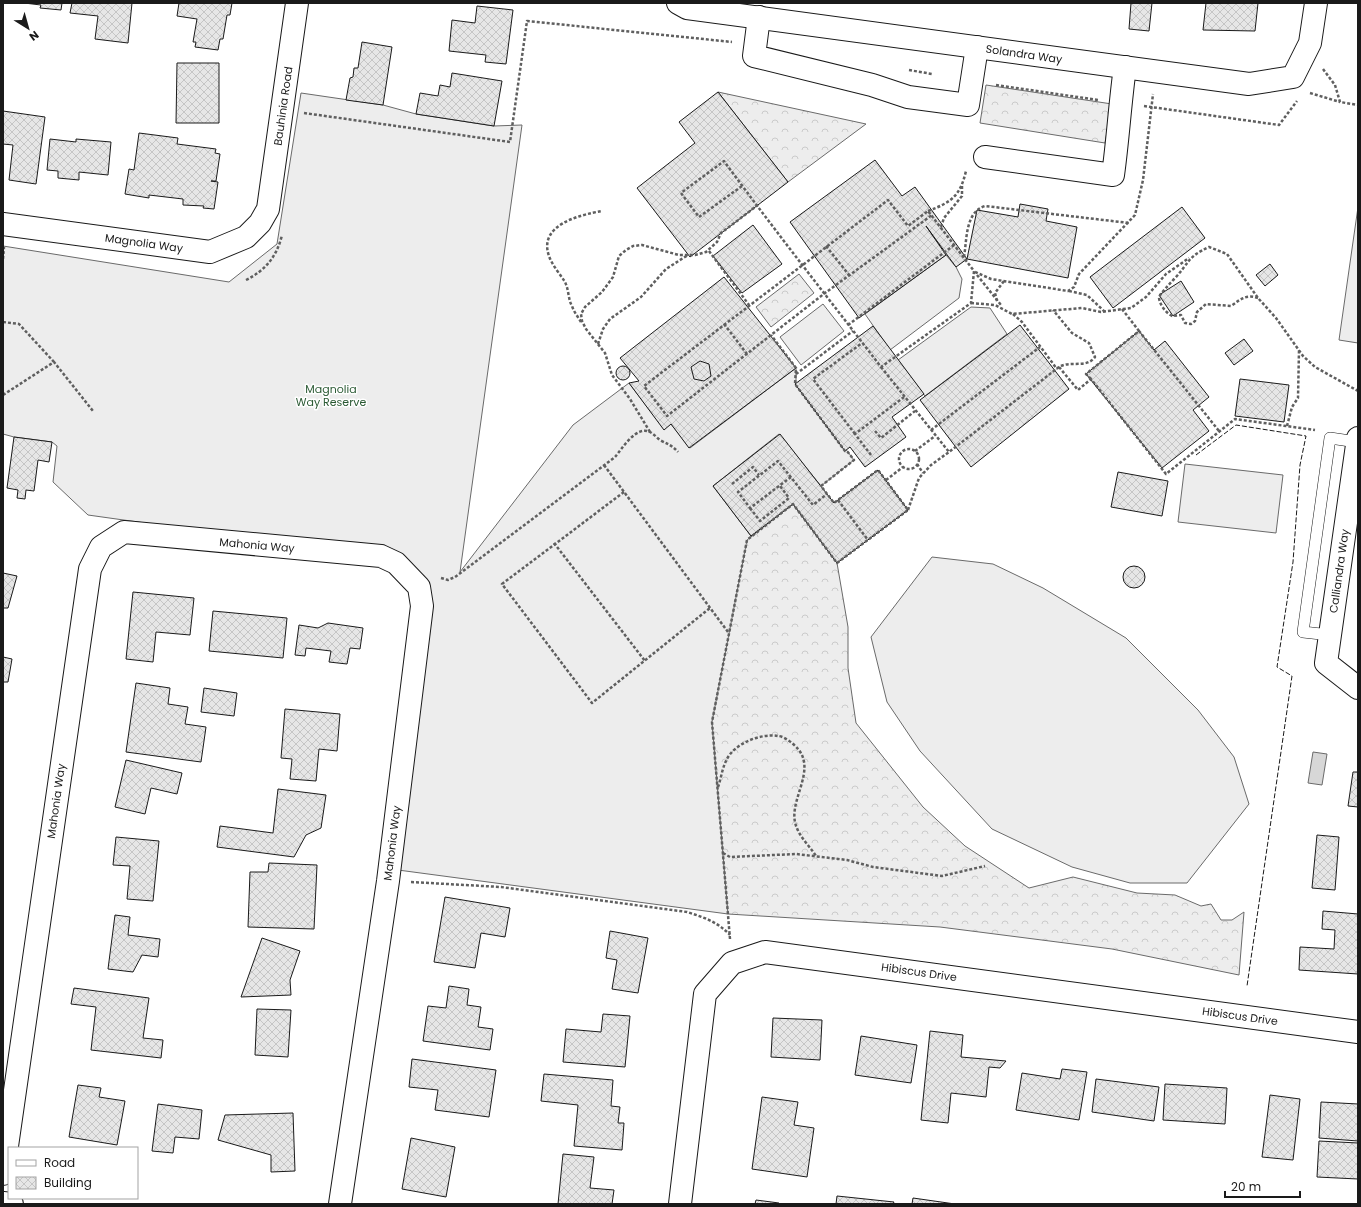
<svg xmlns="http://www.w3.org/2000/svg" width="1361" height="1207" font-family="Poppins,sans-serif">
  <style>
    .built { fill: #ededed; stroke: #6a6a6a }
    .forest { fill: url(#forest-crowns); stroke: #6a6a6a }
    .water { fill: #d7d7d7; stroke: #6a6a6a }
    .building { fill: url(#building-cross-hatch); stroke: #1a1a1a }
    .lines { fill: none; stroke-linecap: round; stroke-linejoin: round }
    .lane-casing { stroke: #1a1a1a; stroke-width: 12 }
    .street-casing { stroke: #1a1a1a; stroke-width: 24 }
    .path { stroke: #5f5f5f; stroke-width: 2.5; stroke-dasharray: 3 2; stroke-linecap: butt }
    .lane { stroke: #fff; stroke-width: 11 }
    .street { stroke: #fff; stroke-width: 22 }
    .fence { stroke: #1a1a1a; stroke-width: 1; stroke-dasharray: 5 2; stroke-linecap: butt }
    .labels { text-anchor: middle; stroke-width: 3; stroke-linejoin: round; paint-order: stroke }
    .street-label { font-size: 11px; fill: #1a1a1a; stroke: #fff }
    .park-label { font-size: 11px; fill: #2b5a34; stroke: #fff }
  </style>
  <defs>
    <pattern id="forest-crowns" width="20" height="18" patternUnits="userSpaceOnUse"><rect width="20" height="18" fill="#ededed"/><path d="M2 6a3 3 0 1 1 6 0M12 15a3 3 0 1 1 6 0" fill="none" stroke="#cbcbcb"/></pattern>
    <pattern id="building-cross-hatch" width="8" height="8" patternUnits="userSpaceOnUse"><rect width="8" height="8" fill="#e6e6e6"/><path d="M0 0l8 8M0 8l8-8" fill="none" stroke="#c5c5c5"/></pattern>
  </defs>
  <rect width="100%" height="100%" fill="#fff"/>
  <g class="built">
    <path d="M 301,93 L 383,105 L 416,114 L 494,126 L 522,125 L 460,572 L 573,425 L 629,383 L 664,429 L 671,424 L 690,448 L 796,368 L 796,384 L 854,460 L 821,486 L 779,434 L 713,486 L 751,536 L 712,722 L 728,914 L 383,868 L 413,592 L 380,556 L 88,515 L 53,482 L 57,446 L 52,442 L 14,437 L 3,434 L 3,246 L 229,282 L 277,244 Z"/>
    <path d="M 1358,207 L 1358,343 L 1339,340 Z"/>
    <path d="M 946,255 L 956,267 L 962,279 L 959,298 L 890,350 L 865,314 Z"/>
    <path d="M 823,304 L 844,331 L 801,365 L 780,337 Z"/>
    <path d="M 971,307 L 990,308 L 1007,334 L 925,396 L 898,360 Z"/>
    <path d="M 1185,464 L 1283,475 L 1276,533 L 1178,522 Z"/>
    <path d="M 932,557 L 993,564 L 1043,588 L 1126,638 L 1198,710 L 1234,757 L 1249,804 L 1187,883 L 1130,883 L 1072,867 L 992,829 L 920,751 L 887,702 L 871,637 Z"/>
  </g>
  <g class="forest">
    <path d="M 986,85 L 1112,104 L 1105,143 L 980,123 Z"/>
    <path d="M 718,92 L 866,124 L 788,182 Z"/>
    <path d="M 799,274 L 814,293 L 771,327 L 756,307 Z"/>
    <path d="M 793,504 L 837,563 L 848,627 L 848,668 L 856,723 L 923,807 L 965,846 L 1029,888 L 1073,877 L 1137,893 L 1175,895 L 1201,906 L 1211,904 L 1221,920 L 1232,920 L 1244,912 L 1239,975 L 1112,949 L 940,927 L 728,914 L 712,722 L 747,540 Z"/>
  </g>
  <path class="water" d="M 1313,752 L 1327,754 L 1322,785 L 1308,783 Z"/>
  <g class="building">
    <path d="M 24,3 L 62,3 L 61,10 L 40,8 L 41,5 Z"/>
    <path d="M 72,3 L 132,3 L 128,43 L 95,39 L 98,16 L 70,13 Z"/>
    <path d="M 179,3 L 232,3 L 230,15 L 227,15 L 223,39 L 220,39 L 218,50 L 195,47 L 196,42 L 193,42 L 197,19 L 177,16 Z"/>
    <path d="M 1131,3 L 1152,3 L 1149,31 L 1129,29 Z"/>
    <path d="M 1206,3 L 1258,3 L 1255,31 L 1203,30 Z"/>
    <path d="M 477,6 L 513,10 L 506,64 L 485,62 L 486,55 L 449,51 L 452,20 L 475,23 Z"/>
    <path d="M 362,42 L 392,47 L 383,105 L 346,100 L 350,78 L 353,77 L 354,68 L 358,68 Z"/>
    <path d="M 177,63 L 219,63 L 219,123 L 176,123 Z"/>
    <path d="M 452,73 L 502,81 L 494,126 L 416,114 L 420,93 L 438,96 L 440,85 L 450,87 Z"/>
    <path d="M 718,92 L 788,182 L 690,257 L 637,188 L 695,143 L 679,122 Z"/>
    <path d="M 3,111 L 45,117 L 36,184 L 9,180 L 13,145 L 3,144 Z"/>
    <path d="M 139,133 L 178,138 L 177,144 L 216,149 L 215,153 L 220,154 L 216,181 L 211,181 L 218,182 L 214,209 L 203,208 L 204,206 L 183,205 L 183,199 L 149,195 L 149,198 L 125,194 L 129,169 L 134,170 Z"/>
    <path d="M 50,139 L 76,142 L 76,139 L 111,142 L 108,175 L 79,172 L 79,180 L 58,178 L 58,171 L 47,170 Z"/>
    <path d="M 875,160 L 902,196 L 915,187 L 967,259 L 956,267 L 926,226 L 946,255 L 859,318 L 790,222 Z"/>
    <path d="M 1020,204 L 1048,209 L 1046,221 L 1077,227 L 1068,278 L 967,259 L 977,210 L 1018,217 Z"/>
    <path d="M 1182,207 L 1205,238 L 1113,308 L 1090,277 Z"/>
    <path d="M 753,225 L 782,264 L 742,293 L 713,256 Z"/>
    <path d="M 1270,264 L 1278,275 L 1265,286 L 1256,275 Z"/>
    <path d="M 724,277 L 796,368 L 689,448 L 671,424 L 664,430 L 629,383 L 639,381 L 620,358 Z"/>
    <path d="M 1181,281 L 1194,302 L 1173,316 L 1159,295 Z"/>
    <path d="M 1020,325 L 1069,389 L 971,467 L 920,400 Z"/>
    <path d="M 873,326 L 924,394 L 892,417 L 906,437 L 865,467 L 850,447 L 845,451 L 795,384 Z"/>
    <path d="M 1139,331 L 1154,350 L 1165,341 L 1209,397 L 1193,410 L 1209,431 L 1162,468 L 1086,374 Z"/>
    <path d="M 1244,339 L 1253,351 L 1234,365 L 1225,353 Z"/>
    <path d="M 700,361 L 709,364 L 711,376 L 704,381 L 694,379 L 691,367 Z"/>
    <circle cx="623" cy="373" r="7"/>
    <path d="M 1240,379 L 1289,385 L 1284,422 L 1235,416 Z"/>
    <path d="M 780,434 L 834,503 L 878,470 L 908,510 L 837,563 L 793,504 L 751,536 L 713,486 Z"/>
    <path d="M 14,437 L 52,442 L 49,462 L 38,460 L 34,491 L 26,490 L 25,499 L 17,498 L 18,490 L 7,488 Z"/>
    <path d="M 1118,472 L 1168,481 L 1162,516 L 1111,507 Z"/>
    <circle cx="1134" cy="577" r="11"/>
    <path d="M 3,573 L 17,576 L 8,608 L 3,608 Z"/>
    <path d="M 133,592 L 194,598 L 190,635 L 156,632 L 153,662 L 126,659 Z"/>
    <path d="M 213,611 L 287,618 L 283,658 L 209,651 Z"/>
    <path d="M 328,623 L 363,628 L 360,649 L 350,648 L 347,664 L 329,662 L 331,651 L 306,648 L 305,656 L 295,655 L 299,625 L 318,628 Z"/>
    <path d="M 3,657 L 12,659 L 8,682 L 3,682 Z"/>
    <path d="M 136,683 L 170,688 L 168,704 L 188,707 L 185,724 L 206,727 L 201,762 L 126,752 Z"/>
    <path d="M 204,688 L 237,693 L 234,716 L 201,712 Z"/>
    <path d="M 285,709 L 340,714 L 337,751 L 319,749 L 316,781 L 290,779 L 292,759 L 281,758 Z"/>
    <path d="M 126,760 L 182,773 L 177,794 L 151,788 L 145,814 L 115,807 Z"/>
    <path d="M 1353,772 L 1358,772 L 1358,807 L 1348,806 Z"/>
    <path d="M 278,789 L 326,795 L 321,828 L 306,835 L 294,857 L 217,847 L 220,826 L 273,833 Z"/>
    <path d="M 1317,835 L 1339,837 L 1335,890 L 1312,888 Z"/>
    <path d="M 116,837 L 159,841 L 153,901 L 127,899 L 130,866 L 113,865 Z"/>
    <path d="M 269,863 L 317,865 L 314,929 L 248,927 L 250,872 L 268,872 Z"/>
    <path d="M 445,897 L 510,908 L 505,937 L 481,933 L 475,968 L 434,962 Z"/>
    <path d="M 1323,911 L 1358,914 L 1358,974 L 1299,970 L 1300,947 L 1334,949 L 1335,930 L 1322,929 Z"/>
    <path d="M 115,915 L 130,917 L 128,935 L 160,939 L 158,957 L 142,955 L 133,972 L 108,969 Z"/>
    <path d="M 610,931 L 648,938 L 638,993 L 612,989 L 617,960 L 606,958 Z"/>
    <path d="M 262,938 L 300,951 L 290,980 L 291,995 L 241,997 Z"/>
    <path d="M 449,986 L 469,989 L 467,1005 L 481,1007 L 478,1027 L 493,1029 L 490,1050 L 423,1041 L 428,1006 L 446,1008 Z"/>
    <path d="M 74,988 L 149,998 L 143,1038 L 163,1040 L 161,1058 L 91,1050 L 96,1007 L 71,1004 Z"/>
    <path d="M 257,1009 L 291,1010 L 288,1057 L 255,1055 Z"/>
    <path d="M 603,1014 L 630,1016 L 625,1067 L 563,1062 L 566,1029 L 601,1032 Z"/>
    <path d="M 773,1018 L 822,1020 L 820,1060 L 771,1057 Z"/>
    <path d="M 930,1031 L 963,1035 L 961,1057 L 1006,1061 L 1000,1068 L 989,1067 L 986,1097 L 951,1093 L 948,1123 L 921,1120 Z"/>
    <path d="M 861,1036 L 917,1045 L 911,1083 L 855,1075 Z"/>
    <path d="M 412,1059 L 496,1070 L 489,1117 L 435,1110 L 438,1090 L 409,1087 Z"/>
    <path d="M 1062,1069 L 1087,1072 L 1079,1120 L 1016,1110 L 1022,1073 L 1060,1079 Z"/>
    <path d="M 544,1074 L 613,1080 L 611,1106 L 620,1107 L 618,1123 L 624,1123 L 622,1150 L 574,1146 L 578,1105 L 541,1101 Z"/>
    <path d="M 1096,1079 L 1159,1087 L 1154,1121 L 1092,1112 Z"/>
    <path d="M 1165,1084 L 1227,1088 L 1225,1124 L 1163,1120 Z"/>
    <path d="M 78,1085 L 101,1088 L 99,1097 L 125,1101 L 117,1145 L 69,1137 Z"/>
    <path d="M 1270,1095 L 1300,1099 L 1293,1160 L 1262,1157 Z"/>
    <path d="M 762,1097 L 798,1102 L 794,1125 L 814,1128 L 807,1177 L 752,1169 Z"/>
    <path d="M 1321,1102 L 1358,1104 L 1358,1141 L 1319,1138 Z"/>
    <path d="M 158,1104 L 202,1110 L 199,1139 L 175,1137 L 173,1153 L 152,1151 Z"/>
    <path d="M 293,1113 L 295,1171 L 271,1172 L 271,1155 L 218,1140 L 225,1115 Z"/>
    <path d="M 411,1138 L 455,1147 L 446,1197 L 402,1189 Z"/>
    <path d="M 1319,1141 L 1358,1143 L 1358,1179 L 1317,1177 Z"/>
    <path d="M 563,1154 L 594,1157 L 590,1188 L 614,1190 L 612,1204 L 558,1204 Z"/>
    <path d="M 837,1196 L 894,1202 L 893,1204 L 836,1204 Z"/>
    <path d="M 913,1198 L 955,1204 L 912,1204 Z"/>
    <path d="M 756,1200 L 779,1203 L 779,1204 L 755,1204 Z"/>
  </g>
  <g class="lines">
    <g class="lane-casing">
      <path id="lane" d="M 1330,635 L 1303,632 L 1330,438 L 1357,442"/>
    </g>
    <g class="street-casing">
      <g id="street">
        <path d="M 678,3 L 687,8 L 1249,84 L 1293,77 L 1310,43 L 1316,3"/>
        <path d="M 759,17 L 754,56 L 872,85 L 908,97 L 968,105 L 977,47"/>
        <path d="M 985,157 L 1113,175 C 1118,139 1120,103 1125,67"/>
        <path d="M 3,224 L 210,252 L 246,237 L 260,223 L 268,209 L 297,3"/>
        <path d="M 1358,438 L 1326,663 L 1358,688"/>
        <path d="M 3,1174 L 90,569 L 101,547 L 124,532 L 381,556 L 396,563 L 419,587 L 422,606 L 388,881 L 340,1204"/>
        <path d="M 3,1203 L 12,1204"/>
        <path d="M 680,1204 L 705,994 L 732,963 L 765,952 L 1358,1032"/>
      </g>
    </g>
    <g class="path">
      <path d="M 1323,69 L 1335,85 L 1340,102 L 1358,105"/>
      <path d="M 909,70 L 932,74"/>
      <path d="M 996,85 L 1098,100"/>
      <path d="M 1310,93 L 1340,102"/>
      <path d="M 1144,106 L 1279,125 L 1297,101"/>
      <path d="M 304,113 L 510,142 L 527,21 L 732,42"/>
      <path d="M 742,186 L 699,217 L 681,193 L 724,161 C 775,231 829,299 881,367 L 971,303 L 974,271 L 928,211 L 908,226 L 888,200 L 644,386 L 667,416 L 825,293 L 932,215"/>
      <path d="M 928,211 C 952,202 960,196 966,171"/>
      <path d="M 941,227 L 944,218 L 962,196 L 962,186"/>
      <path d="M 826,246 L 849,275"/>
      <path d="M 709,251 L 749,305"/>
      <path d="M 964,257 C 967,240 965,212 985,206 L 1129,223"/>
      <path d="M 3,259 L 4,247"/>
      <path d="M 975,272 L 991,279 L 1068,291 L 1074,287 L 1079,274 L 1135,215 L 1143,180 L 1153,94"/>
      <path d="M 977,275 L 1001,305"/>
      <path d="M 246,280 C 266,270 277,256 282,235"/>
      <path d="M 1069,291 L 1087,295 L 1105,312"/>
      <path d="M 1258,298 C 1246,294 1241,299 1231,306 L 1206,304 L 1197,312 L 1195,321 L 1191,324 L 1185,323 L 1181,315 L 1172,316 C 1166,313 1159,304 1159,297 C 1163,290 1169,285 1175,278 C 1190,262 1187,257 1209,247 L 1227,254 L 1258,298 L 1276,318 L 1303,356 L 1315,367 L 1358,391"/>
      <path d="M 997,301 L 995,293 L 1004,281"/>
      <path d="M 971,303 L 995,305 L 1012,314 L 1082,308 L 1101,312 L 1131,308 L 1146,297 L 1166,274 L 1189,258"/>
      <path d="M 1122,309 L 1139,331"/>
      <path d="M 1013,314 L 1022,322 L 1057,369"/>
      <path d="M 3,322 L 19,324 L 54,362"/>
      <path d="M 581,322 C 578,317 574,312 572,306 C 568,299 569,290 565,282 C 560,274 552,265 549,256 C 538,225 579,215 602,211"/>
      <path d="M 724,324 L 747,354"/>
      <path d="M 848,325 L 954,245"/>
      <path d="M 598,344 L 603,329 L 610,319 L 641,297 L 666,269 L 688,255"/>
      <path d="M 881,367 L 949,452 L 1059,367 C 1071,360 1086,369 1095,357 L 1089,343 L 1072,333 L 1053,310"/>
      <path d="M 1059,367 L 1078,390 L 1091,379 L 1166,474 L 1235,419 L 1315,430"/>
      <path d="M 796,374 L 853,331"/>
      <path d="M 1091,379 L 1086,374 L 1139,331 L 1219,431"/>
      <path d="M 3,395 L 54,362 L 93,411"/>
      <path d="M 1287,426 L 1292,407 L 1298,398 L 1299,350"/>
      <path d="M 931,430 L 1040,347"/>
      <path d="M 875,431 L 881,438 L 915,411"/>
      <path d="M 650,432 L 630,399 L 612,375 L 605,353 L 586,329 L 582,321 L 581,314 L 585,307 L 602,292 L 613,277 L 619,256 L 626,250 L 633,246 L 642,245 L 679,255 L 695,255 L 706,252 L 717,242 L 721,233 L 758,205"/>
      <path d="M 855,434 L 813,379 L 862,343"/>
      <circle cx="909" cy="459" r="10"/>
      <path d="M 915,451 L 935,436"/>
      <path d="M 871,455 L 855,434 L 904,397"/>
      <path d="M 917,464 L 923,473"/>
      <path d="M 604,465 L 728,632"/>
      <path d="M 791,477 L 750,508 L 738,492 L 778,461 L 813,505 L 827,494"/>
      <path d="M 886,480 L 903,467"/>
      <path d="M 732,484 L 753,467 L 759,475"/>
      <path d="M 624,492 L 502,584 L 592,703 L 710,608"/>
      <path d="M 838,500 L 868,540"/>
      <path d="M 750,508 L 760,521 L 789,498 L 780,486"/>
      <path d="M 908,510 L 919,478 L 931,465 L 949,452"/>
      <path d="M 554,543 L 645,661"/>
      <path d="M 441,578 L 448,580 L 455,577 L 615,457 C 622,449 636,425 650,432 C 654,434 657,438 660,440 C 667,444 672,445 678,452"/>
      <path d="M 718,787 C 721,779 722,769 726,761 C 733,744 760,733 778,736 C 784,736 794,744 798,749 C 816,770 790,799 795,822 C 798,836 809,845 816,856"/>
      <path d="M 723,853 L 730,857 L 796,854 L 847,860 L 873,867 L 942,876 L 985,866"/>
      <path d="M 411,882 L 501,887 L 687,912 C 703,917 718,922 730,935"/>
      <path d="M 730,939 L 712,722 L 747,540 L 793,504 L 837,563 L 908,510 L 878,470 L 834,503 L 821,486 L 854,460 L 847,451 L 845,451 L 795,384 L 796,368 L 771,335"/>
    </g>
    <use href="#lane" class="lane"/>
    <use href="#street" class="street"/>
    <path class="fence" d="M 1196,455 L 1236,425 L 1306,436 L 1300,465 L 1293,562 L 1277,667 L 1292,676 L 1247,986"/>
  </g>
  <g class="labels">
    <g class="street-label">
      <text transform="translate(1024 54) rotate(8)" y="4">Solandra Way</text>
      <text transform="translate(283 106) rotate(-82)" y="4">Bauhinia Road</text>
      <text transform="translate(144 243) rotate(8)" y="4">Magnolia Way</text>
      <text transform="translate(257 545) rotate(5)" y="4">Mahonia Way</text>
      <text transform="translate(1339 571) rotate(-82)" y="4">Calliandra Way</text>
      <text transform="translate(56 801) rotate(-82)" y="4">Mahonia Way</text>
      <text transform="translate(392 843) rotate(-83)" y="4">Mahonia Way</text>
      <text transform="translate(919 972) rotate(8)" y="4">Hibiscus Drive</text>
      <text transform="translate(1240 1016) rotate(8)" y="4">Hibiscus Drive</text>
    </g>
    <g class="park-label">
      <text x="331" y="393">Magnolia<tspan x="331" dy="13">Way Reserve</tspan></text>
    </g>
  </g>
  <rect width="1361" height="1207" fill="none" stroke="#1a1a1a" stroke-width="8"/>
  <rect x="8" y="1147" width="130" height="52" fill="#ffffff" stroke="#a3a3a3"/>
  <rect x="16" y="1160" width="20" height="6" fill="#ffffff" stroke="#a3a3a3"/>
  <text x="44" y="1167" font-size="12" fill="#1a1a1a">Road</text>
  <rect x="16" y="1177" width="20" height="12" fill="url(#building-cross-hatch)" stroke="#a3a3a3"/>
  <text x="44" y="1187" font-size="12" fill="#1a1a1a">Building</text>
  <g transform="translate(28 28) rotate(143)" stroke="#ffffff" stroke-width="3" paint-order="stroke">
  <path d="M0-3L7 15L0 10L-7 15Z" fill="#1a1a1a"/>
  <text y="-6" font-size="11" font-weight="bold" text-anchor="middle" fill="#1a1a1a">N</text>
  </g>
  <path d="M1225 1191v6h75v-6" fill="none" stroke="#1a1a1a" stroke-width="2"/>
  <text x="1231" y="1191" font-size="12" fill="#1a1a1a" stroke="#ffffff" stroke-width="3" paint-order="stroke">20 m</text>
</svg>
